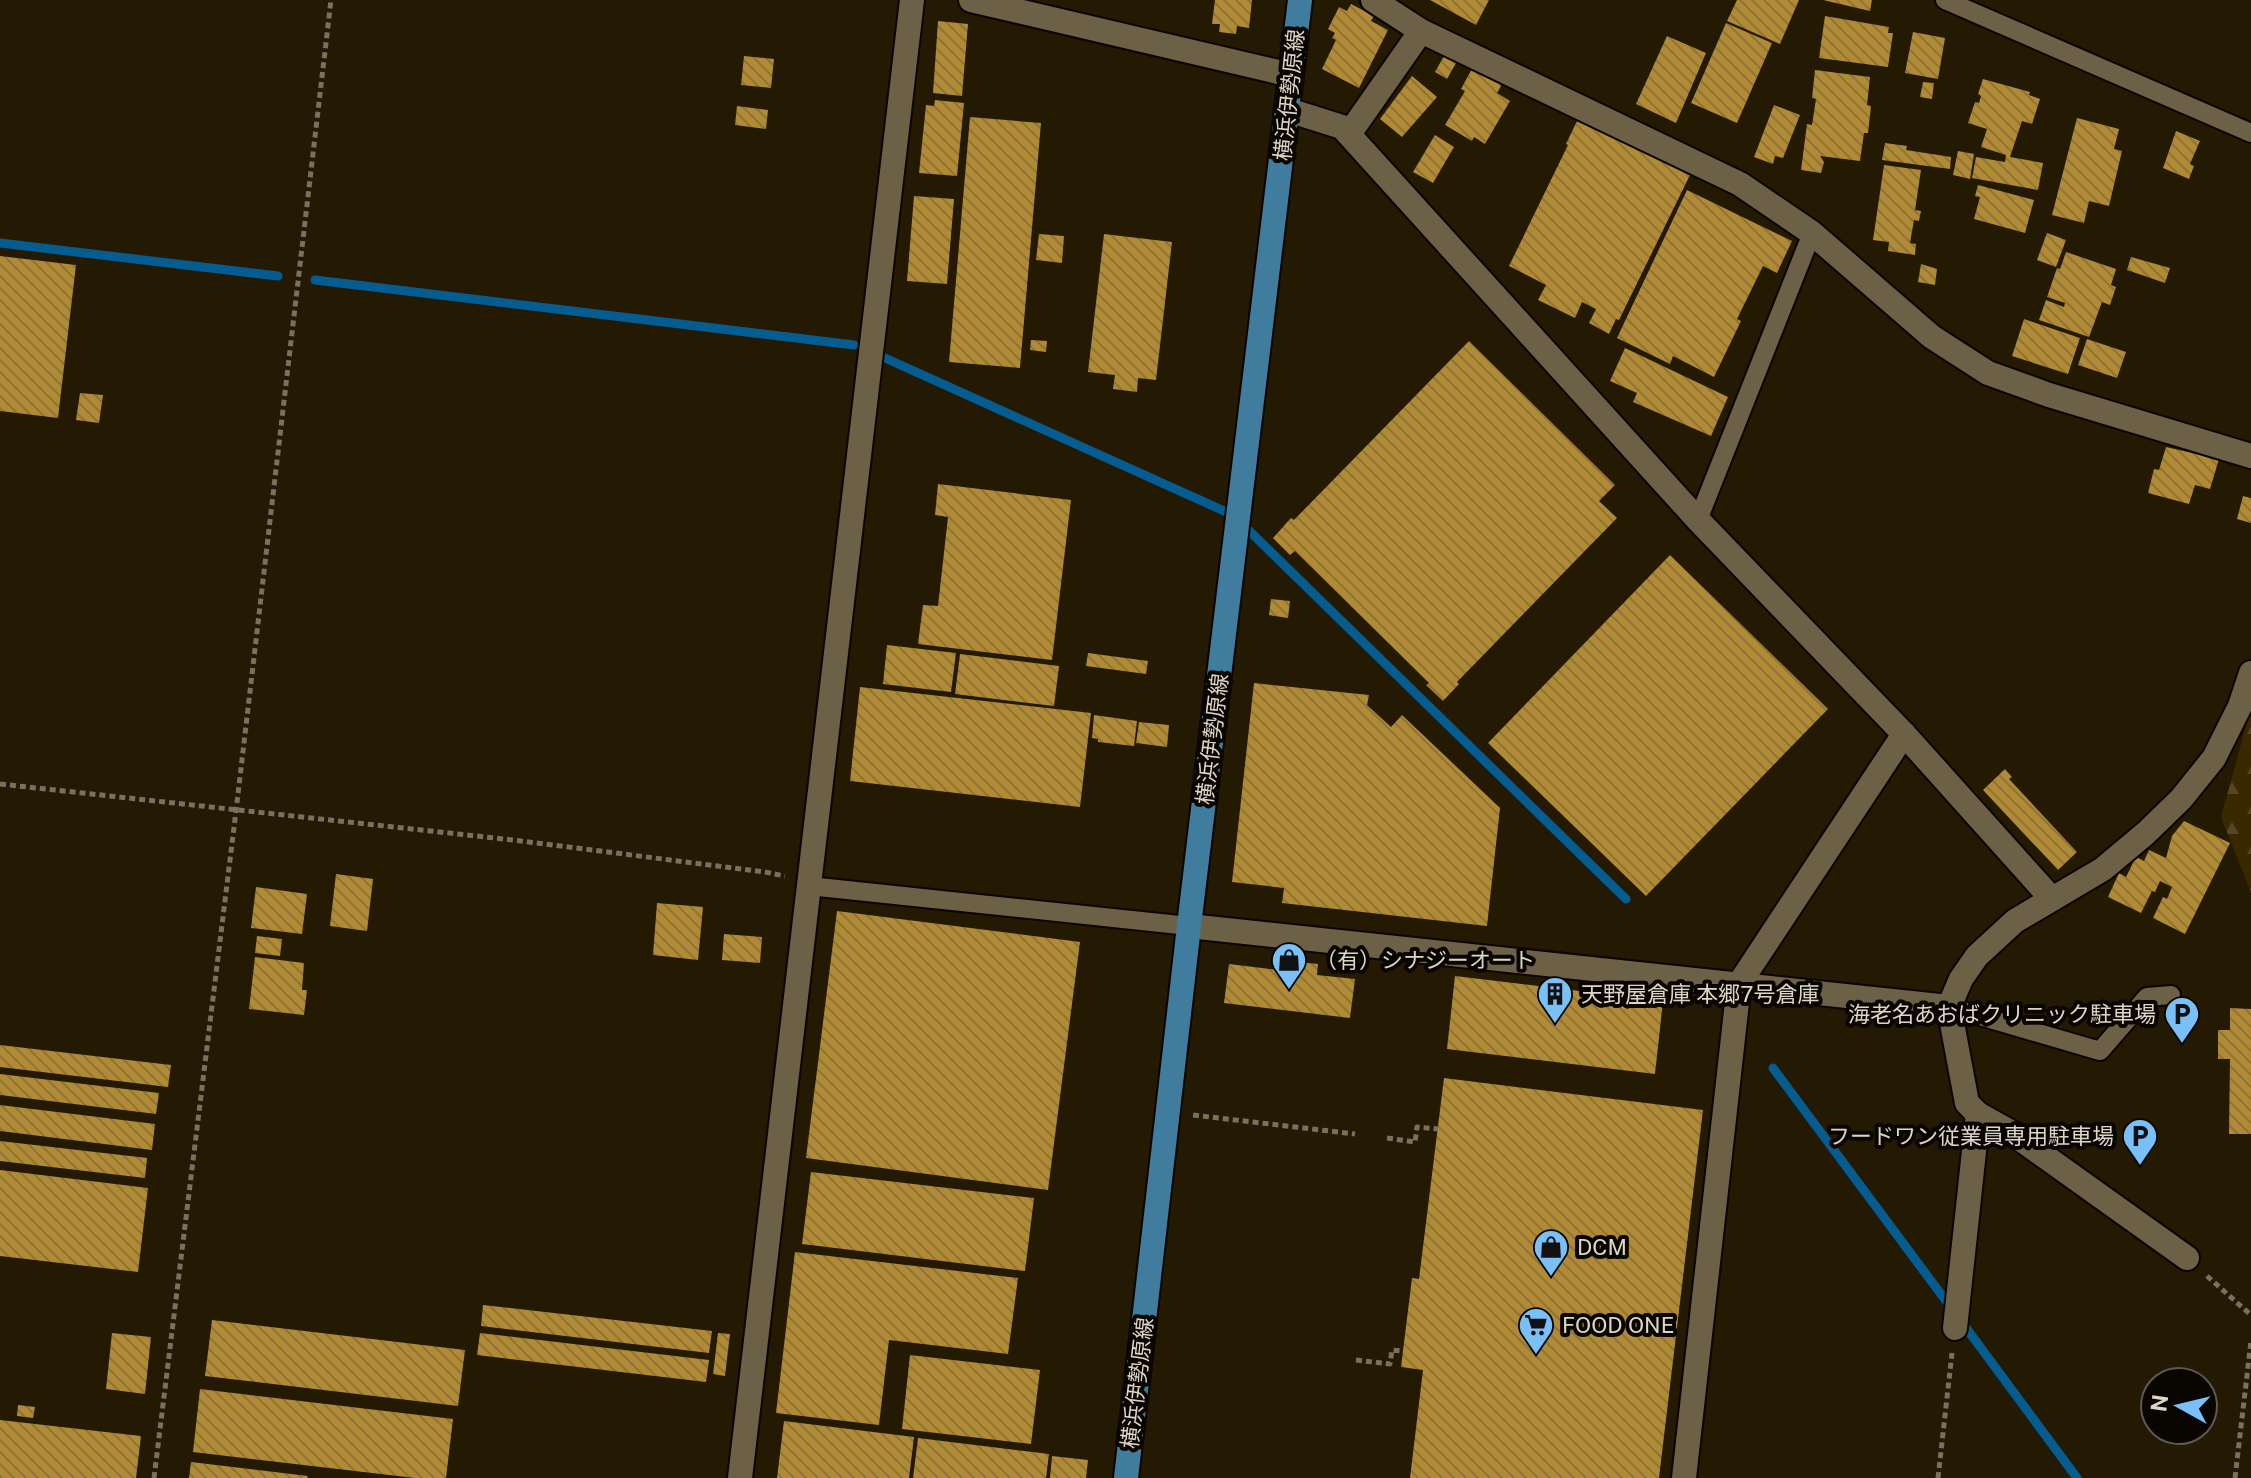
<svg xmlns="http://www.w3.org/2000/svg" width="2251" height="1478" font-family="'Public Sans','Noto Sans JP',sans-serif">
  <style>
    .forest { fill: url(#forest-firs) }
    .lines { fill: none; stroke-linecap: round; stroke-linejoin: round }
    .stream { stroke: #055c90; stroke-width: 9 }
    .building { fill: url(#building-back-hatch) }
    .lane-casing { stroke: #0d0500; stroke-width: 22 }
    .street-casing { stroke: #0d0500; stroke-width: 28 }
    .primary-casing { stroke: #0d0500; stroke-width: 28 }
    .path { stroke: #79705d; stroke-width: 5; stroke-dasharray: 6 4; stroke-linecap: butt }
    .lane { stroke: #6c6047; stroke-width: 18 }
    .street { stroke: #6c6047; stroke-width: 24 }
    .primary { stroke: #3f7c9e; stroke-width: 24 }
    .labels { text-anchor: middle; stroke-width: 8; stroke-linejoin: round; paint-order: stroke }
    .street-label { font-size: 22px; fill: #ddd6c8; stroke: #090601 }
    .poi-label { font-size: 22px; fill: #ddd6c8; stroke: #090601; text-anchor: start }
  </style>
  <defs>
    <pattern id="forest-firs" width="22" height="20" patternUnits="userSpaceOnUse" patternTransform="scale(2)"><rect width="22" height="20" fill="#3a2900"/><path d="M5 1l3.5 6h-7zM16 11l3.5 6h-7z" fill="#564724"/></pattern>
    <pattern id="building-back-hatch" width="6" height="6" patternUnits="userSpaceOnUse" patternTransform="scale(2)"><rect width="6" height="6" fill="#b08a35"/><path d="M-1 5l2 2M0 0l6 6M5-1l2 2" fill="none" stroke="#8f7437"/></pattern>
  </defs>
  <rect width="100%" height="100%" fill="#241903"/>
  <path class="forest" d="M 2251,708 L 2251,892 L 2221,817 Z"/>
  <g class="lines">
    <g class="stream">
      <path d="M 0,243 L 278,276"/>
      <path d="M 315,280 L 854,345"/>
      <path d="M 885,358 L 1233,515 L 1626,899"/>
      <path d="M 1773,1068 L 1952,1309"/>
      <path d="M 1961,1321 L 2077,1478"/>
    </g>
  </g>
  <g class="building">
    <path d="M 1215,0 L 1252,0 L 1249,28 L 1237,26 L 1236,34 L 1219,32 L 1220,24 L 1212,24 Z"/>
    <path d="M 1430,0 L 1489,0 L 1476,25 Z"/>
    <path d="M 1737,0 L 1799,0 L 1780,44 L 1727,21 Z"/>
    <path d="M 1823,0 L 1872,0 L 1870,11 Z"/>
    <path d="M 1351,4 L 1374,16 L 1371,21 L 1388,30 L 1359,88 L 1322,69 L 1336,40 L 1332,38 L 1335,33 L 1328,29 L 1339,7 L 1347,11 Z"/>
    <path d="M 1825,16 L 1889,27 L 1888,33 L 1893,33 L 1888,67 L 1819,58 Z"/>
    <path d="M 938,21 L 968,24 L 962,96 L 933,93 Z"/>
    <path d="M 1726,23 L 1772,43 L 1737,123 L 1691,103 Z"/>
    <path d="M 1913,32 L 1945,38 L 1938,79 L 1905,73 Z"/>
    <path d="M 1667,36 L 1706,53 L 1676,123 L 1636,104 Z"/>
    <path d="M 1448,49 L 1460,56 L 1447,79 L 1435,72 Z"/>
    <path d="M 744,56 L 774,59 L 771,88 L 741,85 Z"/>
    <path d="M 1473,67 L 1497,81 L 1501,86 L 1497,93 L 1510,101 L 1485,144 L 1474,137 L 1472,141 L 1445,125 L 1465,91 L 1461,89 Z"/>
    <path d="M 1815,70 L 1870,77 L 1867,105 L 1871,106 L 1868,133 L 1864,133 L 1860,161 L 1820,156 L 1824,162 L 1821,173 L 1801,170 L 1807,124 L 1812,125 L 1816,99 L 1812,98 Z"/>
    <path d="M 1412,76 L 1437,97 L 1402,137 L 1380,119 Z"/>
    <path d="M 1983,79 L 2030,92 L 2029,95 L 2040,99 L 2032,124 L 2022,121 L 2010,157 L 2043,163 L 2038,190 L 1972,178 L 1976,157 L 2005,162 L 2006,155 L 1981,147 L 1987,129 L 1968,123 L 1975,102 L 1979,103 L 1981,96 L 1978,94 Z"/>
    <path d="M 1923,82 L 1934,83 L 1932,99 L 1920,97 Z"/>
    <path d="M 935,100 L 964,103 L 957,176 L 919,173 L 926,105 L 934,106 Z"/>
    <path d="M 1774,105 L 1800,115 L 1783,158 L 1775,156 L 1773,164 L 1754,157 Z"/>
    <path d="M 737,106 L 768,110 L 766,129 L 735,125 Z"/>
    <path d="M 970,117 L 1041,123 L 1020,368 L 949,362 Z"/>
    <path d="M 1579,117 L 1691,173 L 1619,320 L 1616,319 L 1609,334 L 1589,323 L 1596,309 L 1582,302 L 1575,318 L 1538,300 L 1546,285 L 1509,266 L 1568,145 L 1566,144 Z"/>
    <path d="M 2077,118 L 2119,129 L 2114,149 L 2122,151 L 2109,206 L 2089,201 L 2084,223 L 2052,215 Z"/>
    <path d="M 2176,131 L 2200,141 L 2190,164 L 2194,166 L 2189,179 L 2163,168 Z"/>
    <path d="M 1435,135 L 1454,147 L 1433,183 L 1413,172 Z"/>
    <path d="M 1885,143 L 1907,146 L 1906,150 L 1951,157 L 1950,169 L 1882,160 Z"/>
    <path d="M 1958,151 L 1974,154 L 1970,179 L 1953,175 Z"/>
    <path d="M 1884,165 L 1921,170 L 1915,210 L 1921,211 L 1919,221 L 1914,220 L 1910,243 L 1916,244 L 1915,255 L 1888,251 L 1889,242 L 1873,240 Z"/>
    <path d="M 1978,185 L 2034,200 L 2025,233 L 1974,219 L 1980,197 L 1975,196 Z"/>
    <path d="M 1687,190 L 1792,241 L 1777,273 L 1763,266 L 1737,319 L 1741,321 L 1714,377 L 1673,356 L 1670,364 L 1617,338 Z"/>
    <path d="M 914,196 L 954,199 L 947,284 L 907,281 Z"/>
    <path d="M 2047,233 L 2066,240 L 2056,267 L 2037,260 Z"/>
    <path d="M 1039,234 L 1064,236 L 1062,263 L 1036,260 Z"/>
    <path d="M 1104,234 L 1172,242 L 1156,380 L 1138,378 L 1137,392 L 1113,389 L 1115,375 L 1088,372 Z"/>
    <path d="M 2066,252 L 2116,269 L 2111,285 L 2116,287 L 2110,305 L 2102,302 L 2089,337 L 2039,320 L 2046,300 L 2064,307 L 2065,303 L 2047,297 L 2057,268 L 2060,269 Z"/>
    <path d="M 0,256 L 76,265 L 58,418 L 0,411 Z"/>
    <path d="M 2131,257 L 2170,268 L 2165,283 L 2127,270 Z"/>
    <path d="M 1921,264 L 1937,269 L 1935,285 L 1918,282 Z"/>
    <path d="M 2024,319 L 2080,338 L 2068,374 L 2012,356 Z"/>
    <path d="M 2087,339 L 2126,352 L 2117,378 L 2078,365 Z"/>
    <path d="M 1031,340 L 1047,341 L 1046,352 L 1030,350 Z"/>
    <path d="M 1469,341 L 1615,485 L 1599,501 L 1617,518 L 1457,682 L 1459,684 L 1443,701 L 1426,685 L 1429,683 L 1295,551 L 1290,555 L 1273,538 L 1291,518 L 1294,520 Z"/>
    <path d="M 1625,348 L 1728,397 L 1711,436 L 1633,402 L 1637,393 L 1610,381 Z"/>
    <path d="M 80,393 L 103,395 L 99,423 L 76,420 Z"/>
    <path d="M 2166,447 L 2219,459 L 2210,489 L 2195,485 L 2189,504 L 2148,493 L 2154,469 L 2159,470 Z"/>
    <path d="M 938,484 L 1071,500 L 1052,660 L 918,644 L 923,605 L 938,606 L 948,517 L 935,515 Z"/>
    <path d="M 2243,496 L 2251,498 L 2251,523 L 2237,519 Z"/>
    <path d="M 1670,555 L 1828,709 L 1646,896 L 1488,743 Z"/>
    <path d="M 1271,599 L 1290,601 L 1288,618 L 1269,615 Z"/>
    <path d="M 887,645 L 956,653 L 951,692 L 883,684 Z"/>
    <path d="M 1088,653 L 1148,661 L 1146,674 L 1086,666 Z"/>
    <path d="M 960,654 L 1059,666 L 1054,706 L 955,694 Z"/>
    <path d="M 1254,683 L 1369,695 L 1367,705 L 1391,727 L 1402,715 L 1500,808 L 1487,926 L 1282,903 L 1284,888 L 1232,882 Z"/>
    <path d="M 860,687 L 1091,713 L 1080,807 L 850,781 Z"/>
    <path d="M 1094,715 L 1137,721 L 1134,746 L 1098,742 L 1098,739 L 1092,738 Z"/>
    <path d="M 1139,722 L 1169,725 L 1167,747 L 1136,743 Z"/>
    <path d="M 2005,769 L 2012,777 L 2009,779 L 2077,852 L 2058,870 L 1983,790 Z"/>
    <path d="M 2184,821 L 2230,843 L 2185,934 L 2153,918 L 2163,897 L 2167,899 L 2172,887 L 2160,881 L 2155,892 L 2152,891 L 2141,913 L 2108,897 L 2119,873 L 2126,877 L 2136,857 L 2144,861 L 2149,850 L 2166,858 L 2172,836 Z"/>
    <path d="M 336,874 L 373,879 L 367,931 L 330,926 Z"/>
    <path d="M 256,887 L 307,894 L 302,934 L 251,928 Z"/>
    <path d="M 657,903 L 703,907 L 698,960 L 653,955 Z"/>
    <path d="M 837,911 L 1080,942 L 1048,1190 L 806,1158 Z"/>
    <path d="M 724,934 L 762,937 L 760,963 L 722,960 Z"/>
    <path d="M 257,936 L 282,939 L 280,956 L 255,953 Z"/>
    <path d="M 255,957 L 304,963 L 302,990 L 307,990 L 304,1015 L 249,1009 Z"/>
    <path d="M 1289,961 L 1318,964 L 1317,975 L 1355,979 L 1350,1018 L 1224,1003 L 1229,964 L 1287,971 Z"/>
    <path d="M 1455,976 L 1663,1001 L 1655,1074 L 1447,1049 Z"/>
    <path d="M 2230,1008 L 2251,1009 L 2251,1134 L 2229,1134 L 2230,1059 L 2218,1059 L 2218,1030 L 2230,1030 Z"/>
    <path d="M 0,1045 L 171,1065 L 168,1087 L 0,1067 Z"/>
    <path d="M 0,1074 L 159,1093 L 156,1114 L 0,1095 Z"/>
    <path d="M 1444,1078 L 1703,1110 L 1659,1478 L 1410,1478 L 1423,1370 L 1401,1367 L 1412,1278 L 1419,1279 Z"/>
    <path d="M 0,1105 L 155,1124 L 152,1150 L 0,1131 Z"/>
    <path d="M 0,1141 L 147,1158 L 145,1178 L 0,1161 Z"/>
    <path d="M 0,1170 L 148,1188 L 138,1272 L 0,1256 Z"/>
    <path d="M 811,1172 L 1034,1198 L 1025,1271 L 802,1244 Z"/>
    <path d="M 795,1252 L 1018,1278 L 1008,1354 L 889,1340 L 879,1425 L 776,1413 Z"/>
    <path d="M 483,1305 L 712,1331 L 709,1353 L 481,1326 Z"/>
    <path d="M 212,1320 L 465,1350 L 458,1406 L 205,1376 Z"/>
    <path d="M 112,1333 L 151,1337 L 145,1394 L 106,1389 Z"/>
    <path d="M 480,1333 L 709,1360 L 706,1382 L 477,1355 Z"/>
    <path d="M 718,1333 L 730,1334 L 725,1376 L 713,1374 Z"/>
    <path d="M 910,1355 L 1040,1370 L 1031,1444 L 902,1429 Z"/>
    <path d="M 200,1389 L 453,1419 L 446,1478 L 415,1478 L 193,1452 Z"/>
    <path d="M 18,1405 L 35,1407 L 33,1418 L 17,1416 Z"/>
    <path d="M 0,1420 L 141,1436 L 136,1478 L 0,1478 Z"/>
    <path d="M 784,1421 L 914,1437 L 909,1478 L 777,1478 Z"/>
    <path d="M 918,1438 L 1049,1454 L 1046,1478 L 913,1478 Z"/>
    <path d="M 1052,1456 L 1088,1460 L 1086,1478 L 1050,1478 Z"/>
    <path d="M 191,1462 L 308,1476 L 307,1478 L 189,1478 Z"/>
  </g>
  <g class="lines">
    <g class="lane-casing">
      <g id="lane">
        <path d="M 1945,0 L 2251,133"/>
        <path d="M 1698,520 L 1812,233"/>
        <path d="M 809,886 L 1189,926"/>
        <path d="M 1949,1007 L 2100,1051 L 2147,997 L 2171,995"/>
      </g>
    </g>
    <g class="street-casing">
      <g id="street">
        <path d="M 971,0 L 1291,75"/>
        <path d="M 1373,0 L 1421,31 L 1740,184 L 1812,233 L 1932,337 L 1988,373 L 2049,395 L 2251,456"/>
        <path d="M 1288,110 L 1342,127 L 1698,520 L 1904,734 L 2052,899"/>
        <path d="M 1349,134 L 1421,31"/>
        <path d="M 1189,926 L 1949,1007"/>
        <path d="M 2187,1258 L 2012,1133 L 1978,1114 L 1967,1103 L 1949,1007 L 1961,979 L 1977,956 L 2015,921 L 2103,869 L 2146,833 L 2181,799 L 2214,758 L 2240,706 L 2251,673"/>
        <path d="M 1955,1328 L 1978,1114"/>
        <path d="M 740,1478 L 912,0"/>
        <path d="M 1684,1478 L 1739,984 L 1904,734"/>
      </g>
    </g>
    <g class="primary-casing">
      <path id="primary" d="M 1126,1478 L 1189,926 L 1300,0"/>
    </g>
    <g class="path">
      <path d="M 0,784 L 513,840 L 765,872 L 785,876"/>
      <path d="M 1193,1115 L 1355,1134"/>
      <path d="M 1387,1138 L 1415,1142 L 1417,1127 L 1438,1129"/>
      <path d="M 2207,1276 L 2251,1315"/>
      <path d="M 1356,1360 L 1390,1364 L 1392,1350 L 1403,1351"/>
      <path d="M 154,1478 L 236,811 L 331,0"/>
      <path d="M 1938,1478 L 1952,1353"/>
      <path d="M 2235,1478 L 2251,1341"/>
    </g>
    <use href="#lane" class="lane"/>
    <use href="#street" class="street"/>
    <use href="#primary" class="primary"/>
  </g>
  <defs>
    <g id="shop-pin" transform="scale(1.8)"><path d="M0 17L-7.5 6A9.5 9.5 0 1 1 7.5 6Z" fill="#79bff8" stroke="#090601"/><path d="M-5-2.5h2.3a2.7 3.5 0 0 1 5.4 0H5L5.5 6h-11ZM-1.5-2.5h3a1.5 2.3 0 0 0-3 0Z" fill="#111"/></g>
    <g id="building-pin" transform="scale(1.8)"><path d="M0 17L-7.5 6A9.5 9.5 0 1 1 7.5 6Z" fill="#79bff8" stroke="#090601"/><path d="M-4-6H4V6H1V3H-1V6H-4ZM-2.5-4.3h1.7v1.8h-1.7ZM.8-4.3h1.7v1.8H.8ZM-2.5-1h1.7V.8h-1.7ZM.8-1h1.7V.8H.8Z" fill="#111"/></g>
    <g id="parking-pin" transform="scale(1.8)"><path d="M0 17L-7.5 6A9.5 9.5 0 1 1 7.5 6Z" fill="#79bff8" stroke="#090601"/><path d="M-3.5-5.5H1a3.5 3.5 0 0 1 0 7H-1V5.5H-3.5ZM-1-3.4V-.6H.8a1.4 1.4 0 0 0 0-2.8Z" fill="#111"/></g>
    <g id="supermarket-pin" transform="scale(1.8)"><path d="M0 17L-7.5 6A9.5 9.5 0 1 1 7.5 6Z" fill="#79bff8" stroke="#090601"/><path d="M-6-5.5h2.5l.6 2H6L4.5 2H-2.5L-4.4-4H-6ZM-1.5 3.2a1.3 1.3 0 1 0 .1 0ZM3 3.2a1.3 1.3 0 1 0 .1 0Z" fill="#111"/></g>
  </defs>
  <g fill-rule="evenodd">
    <use href="#shop-pin" x="1289" y="960"/>
    <use href="#building-pin" x="1555" y="994"/>
    <use href="#parking-pin" x="2182" y="1014"/>
    <use href="#parking-pin" x="2140" y="1136"/>
    <use href="#shop-pin" x="1551" y="1247"/>
    <use href="#supermarket-pin" x="1536" y="1325"/>
  </g>
  <g class="labels">
    <g class="street-label">
      <text transform="translate(1289 95) rotate(-84)" y="8">横浜伊勢原線</text>
      <text transform="translate(1212 739) rotate(-83)" y="8">横浜伊勢原線</text>
      <text transform="translate(1137 1383) rotate(-83)" y="8">横浜伊勢原線</text>
    </g>
    <g class="poi-label">
      <text x="1315" y="968">（有）シナジーオート</text>
      <text x="1581" y="1002">天野屋倉庫 本郷7号倉庫</text>
      <text x="2156" y="1022" text-anchor="end">海老名あおばクリニック駐車場</text>
      <text x="2114" y="1144" text-anchor="end">フードワン従業員専用駐車場</text>
      <text x="1577" y="1255">DCM</text>
      <text x="1562" y="1333">FOOD ONE</text>
    </g>
  </g>
  <g transform="translate(2179 1406) rotate(278)"><circle r="38" fill="#090601" stroke="#5e5951" stroke-width="2"/>
  <path d="M0-6L14 30L0 20L-14 30Z" fill="#79bff8"/>
  <text y="-12" font-size="22" font-weight="bold" text-anchor="middle" fill="#ddd6c8">N</text>
  </g>
</svg>
